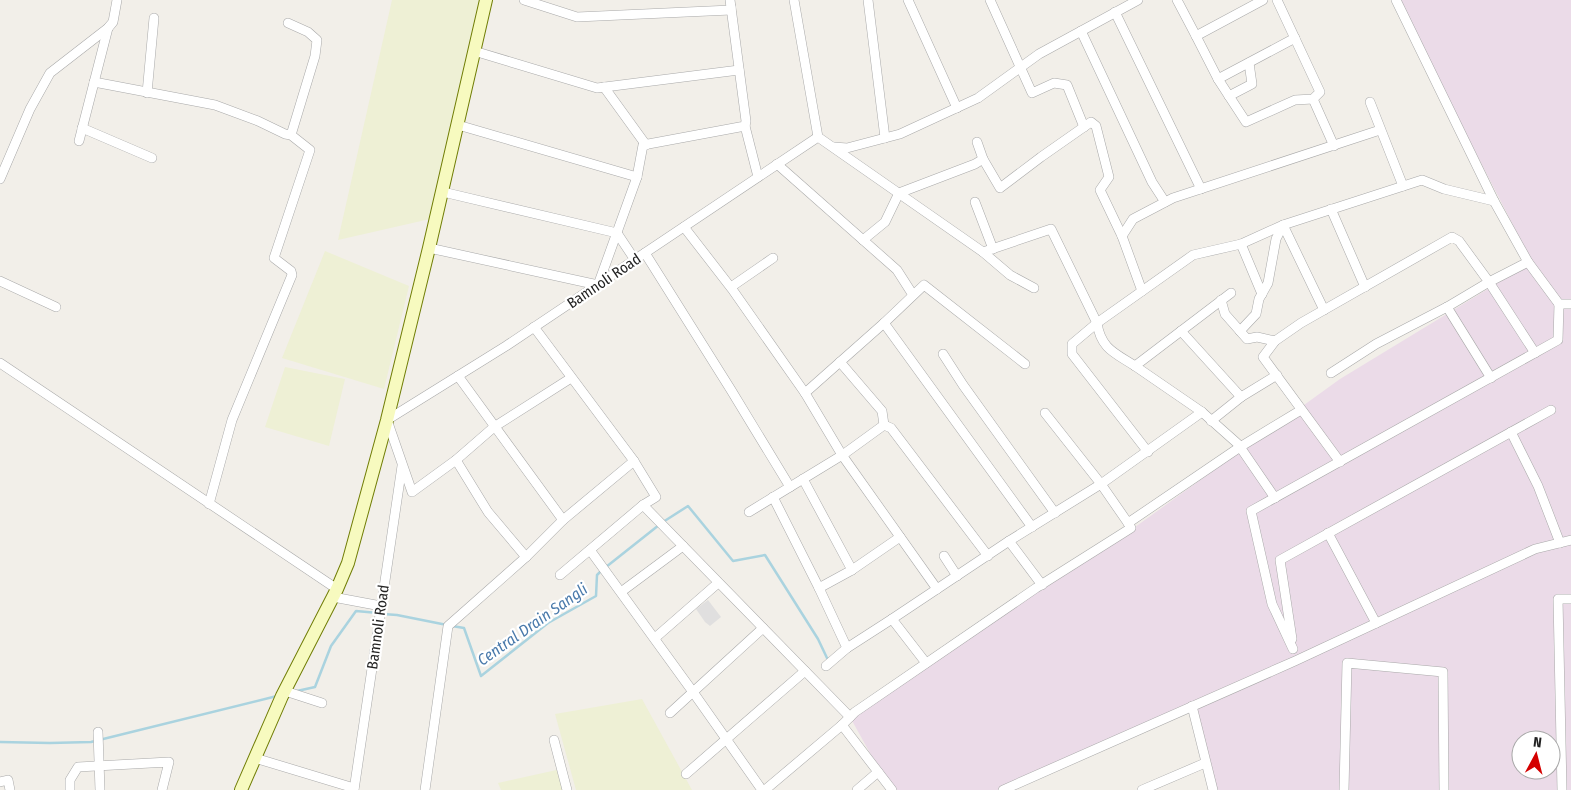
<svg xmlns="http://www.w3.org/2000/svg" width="1571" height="790" font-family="'Fira Sans Condensed',sans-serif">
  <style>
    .residential { fill: #e0dfdf }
    .industrial { fill: #ebdbe8; fill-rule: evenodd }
    .farmland { fill: #eef0d5 }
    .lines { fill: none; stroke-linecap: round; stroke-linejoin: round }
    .stream { stroke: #aad3df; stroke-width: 2.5 }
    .street-casing { stroke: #a9a9a9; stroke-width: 10 }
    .secondary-casing { stroke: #707d05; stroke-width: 14 }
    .street { stroke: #fff; stroke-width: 9 }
    .secondary { stroke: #f7fabf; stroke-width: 12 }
    .labels { text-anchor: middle; stroke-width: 4.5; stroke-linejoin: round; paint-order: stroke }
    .street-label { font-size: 15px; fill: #222; stroke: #fff }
    .water-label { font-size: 16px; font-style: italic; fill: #4a7aab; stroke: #fff }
  </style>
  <rect width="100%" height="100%" fill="#f2efe9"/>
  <path class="residential" d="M 708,600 L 721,617 L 710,626 L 705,622 L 696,609 Z"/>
  <path class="industrial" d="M 1397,0 L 1571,0 L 1571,790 L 1212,790 L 1189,712 L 1006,790 L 892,790 L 886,782 L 850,717 L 1131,530 L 1340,379 L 1532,262 ZM 1521,740 L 1551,740 L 1551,770 L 1521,770 Z"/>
  <g class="farmland">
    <path d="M 392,0 L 487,0 L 430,219 L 338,240 Z"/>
    <path d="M 325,251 L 409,286 L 384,389 L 282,358 Z"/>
    <path d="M 285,367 L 345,379 L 329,446 L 265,427 Z"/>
    <path d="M 642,699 L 692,790 L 576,790 L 555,714 Z"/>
    <path d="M 561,769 L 567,790 L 501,790 L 498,783 Z"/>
  </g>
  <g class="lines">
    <g class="stream">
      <path d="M 663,522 L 688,506 L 733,561 L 765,555 L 818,639 L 827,658"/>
      <path d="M 606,567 L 659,525"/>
      <path d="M 383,614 L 397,615 L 447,625"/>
      <path d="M 452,626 L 464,628 L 481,676 L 548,623 L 596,596 L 597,575 L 602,570"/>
      <path d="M 297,691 L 315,687 L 331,646 L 356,611 L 378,613"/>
      <path d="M 0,742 L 50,743 L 91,742 L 277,696"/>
    </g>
    <g class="street-casing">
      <g id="street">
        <path d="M 524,0 L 577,17 L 731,10 L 731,7"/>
        <path d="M 794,0 L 818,137 L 983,252 L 1051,229 L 1097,323 C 1101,349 1115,353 1135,366"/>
        <path d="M 868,0 L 885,138"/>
        <path d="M 908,0 L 957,108"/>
        <path d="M 990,0 L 1032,93 L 1054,83 L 1067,85 L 1084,127"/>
        <path d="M 1177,0 L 1196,36 L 1263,0"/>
        <path d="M 1396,0 L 1494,201 L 1528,262 L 1559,304 L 1571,304"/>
        <path d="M 1115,12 L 1201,189"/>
        <path d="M 288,23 L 308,32 L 317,40 L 315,56 L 291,135"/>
        <path d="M 1081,31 L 1152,182 L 1165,202"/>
        <path d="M 1196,36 L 1218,79 L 1295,38"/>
        <path d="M 474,51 L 597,88 L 739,70"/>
        <path d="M 1218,79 L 1229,96 L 1252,84 L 1249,63"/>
        <path d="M 94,82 L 215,105 L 258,121 L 285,134 L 291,135 L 310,150 L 274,258 L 291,271 L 292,275 L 232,420 L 209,504"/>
        <path d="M 604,87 L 646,145"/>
        <path d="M 147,93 L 154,18"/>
        <path d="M 1229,96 L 1246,122 L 1295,100 L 1313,99 L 1320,92 L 1277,0"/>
        <path d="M 1313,99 L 1334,146"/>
        <path d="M 1370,102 L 1403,186"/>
        <path d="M 458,125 L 637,177"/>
        <path d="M 745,126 L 758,177"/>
        <path d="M 82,128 L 152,158"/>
        <path d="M 79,141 L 108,28"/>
        <path d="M 834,147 L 847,148 L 900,134 L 978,98 L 1039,54 L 1138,0"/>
        <path d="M 983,159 L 1000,188 L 1041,157 L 1091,122 L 1096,126 L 1109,177 L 1100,190 L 1122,236"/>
        <path d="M 777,164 L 897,270 L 913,295"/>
        <path d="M 0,179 L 30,109 L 50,73 L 108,28 L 113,22 L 117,0"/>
        <path d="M 443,192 L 617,233 L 635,260"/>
        <path d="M 975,202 L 993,249"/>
        <path d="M 1331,209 L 1365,287"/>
        <path d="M 684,227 L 732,289 L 805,393"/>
        <path d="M 863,240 L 885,222 L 899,193 L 975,164 L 983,159 L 977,142"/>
        <path d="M 1241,244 L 1262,294"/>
        <path d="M 429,248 L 598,285 L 637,177 L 643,145 L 745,126 L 746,121 L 730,0"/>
        <path d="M 983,252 L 1010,275 L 1034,288"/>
        <path d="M 645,253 L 731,390 L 790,487"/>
        <path d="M 1528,262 L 1489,282 L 1535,353"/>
        <path d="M 0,281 L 56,307"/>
        <path d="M 731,287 L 773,258"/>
        <path d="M 1142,291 L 1122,236 L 1133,219 L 1173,198 L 1380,130"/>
        <path d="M 1221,300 L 1225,314 L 1247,339 L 1257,337 L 1275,341"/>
        <path d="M 1447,307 L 1491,378"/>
        <path d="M 884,323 L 805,393 L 842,455 L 937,589"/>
        <path d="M 534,327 L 634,461 L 656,497 L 643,505"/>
        <path d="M 1181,331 L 1241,397 L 1211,421"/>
        <path d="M 1240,331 L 1256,314 L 1259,299 L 1268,283 L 1276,239 L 1283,225 L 1324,310"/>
        <path d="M 943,354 L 963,385 L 1055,513"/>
        <path d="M 840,362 L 882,411 L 884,425"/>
        <path d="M 0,363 L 337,589"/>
        <path d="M 1025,364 L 924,285 L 884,323 L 1032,527"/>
        <path d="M 1331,373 L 1376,344 L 1447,307 L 1489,282 L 1459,241 L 1452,237 L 1301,323 L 1275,341 L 1263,357 L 1340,462"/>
        <path d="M 571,378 L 494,427 L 456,460 L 412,492 L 387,420 L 506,346 L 818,137"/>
        <path d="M 1241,397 L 1277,375"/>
        <path d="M 1202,412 L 1135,366 L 1231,293"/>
        <path d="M 884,425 L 891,428 L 988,556"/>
        <path d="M 1511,432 L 1538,486 L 1560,543"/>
        <path d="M 1148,452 L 1072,354 L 1072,344 L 1097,323 L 1193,255 L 1241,244 L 1283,225 L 1422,180 L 1444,189 L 1494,201"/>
        <path d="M 456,460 L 488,512 L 526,557"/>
        <path d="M 803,479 L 852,570 L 900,537"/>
        <path d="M 773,497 L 819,588"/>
        <path d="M 749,512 L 844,454 L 884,425"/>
        <path d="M 563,520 L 634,461"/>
        <path d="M 1128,523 L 1101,484 L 1202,412 L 1238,444 L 1275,498"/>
        <path d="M 1328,533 L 1376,623"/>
        <path d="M 590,550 L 693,692 L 762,790"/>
        <path d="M 944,556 L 957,576"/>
        <path d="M 560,575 L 643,505 L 850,717"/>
        <path d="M 1042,585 L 1009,541 L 1101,484 L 1045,413"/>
        <path d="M 621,592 L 683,546"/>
        <path d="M 333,597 L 381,606"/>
        <path d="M 655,638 L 718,583"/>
        <path d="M 1292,639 L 1280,560 L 1551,410"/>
        <path d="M 847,648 L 892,619"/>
        <path d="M 1293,649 L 1272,604 L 1251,511 L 1558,340 L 1559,304"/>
        <path d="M 926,663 L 892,619 L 1009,541"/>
        <path d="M 826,666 L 847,648 L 819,588 L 852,570"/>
        <path d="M 285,691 L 322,703"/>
        <path d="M 1192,706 L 1213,790"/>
        <path d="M 670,713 L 763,628"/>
        <path d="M 98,732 L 100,790"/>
        <path d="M 554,740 L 567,790"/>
        <path d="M 255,758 L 354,788"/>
        <path d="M 686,774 L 805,671"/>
        <path d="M 0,782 L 8,780 L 10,790"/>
        <path d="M 70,790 L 70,780 L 78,767 L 169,762 L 162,790"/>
        <path d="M 354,790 L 402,466"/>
        <path d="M 425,790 L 448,626 L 526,557 L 563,520 L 458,376"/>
        <path d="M 765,790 L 842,725"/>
        <path d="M 857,790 L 878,772"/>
        <path d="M 892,790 L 842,725 L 855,712 L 1036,588 L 1131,528 L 1128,523 L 1240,447 L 1301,410"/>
        <path d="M 1003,790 L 1295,661 L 1535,549 L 1571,540"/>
        <path d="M 1142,790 L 1205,763"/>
        <path d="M 1344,790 L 1347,663 L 1443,672 L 1444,790"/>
        <path d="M 1562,790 L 1558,599 L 1571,599"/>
      </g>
    </g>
    <g class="secondary-casing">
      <path id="secondary" d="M 241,790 L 282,696 L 337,589 L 348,563 L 387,420 L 429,248 L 486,0"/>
    </g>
    <use href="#street" class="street"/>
    <use href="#secondary" class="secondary"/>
  </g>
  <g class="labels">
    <g class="street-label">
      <text transform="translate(604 281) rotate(-34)" y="5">Bamnoli Road</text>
      <text transform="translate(378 627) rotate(-82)" y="5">Bamnoli Road</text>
    </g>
    <g class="water-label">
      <text transform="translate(532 624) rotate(-35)" y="6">Central Drain Sangli</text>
    </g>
  </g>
  <g transform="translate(1536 755) rotate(7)"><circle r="24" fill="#ffffff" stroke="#a7a7a7"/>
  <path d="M0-4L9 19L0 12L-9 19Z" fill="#d40000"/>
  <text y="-8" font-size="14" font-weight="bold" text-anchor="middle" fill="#222222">N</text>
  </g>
</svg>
